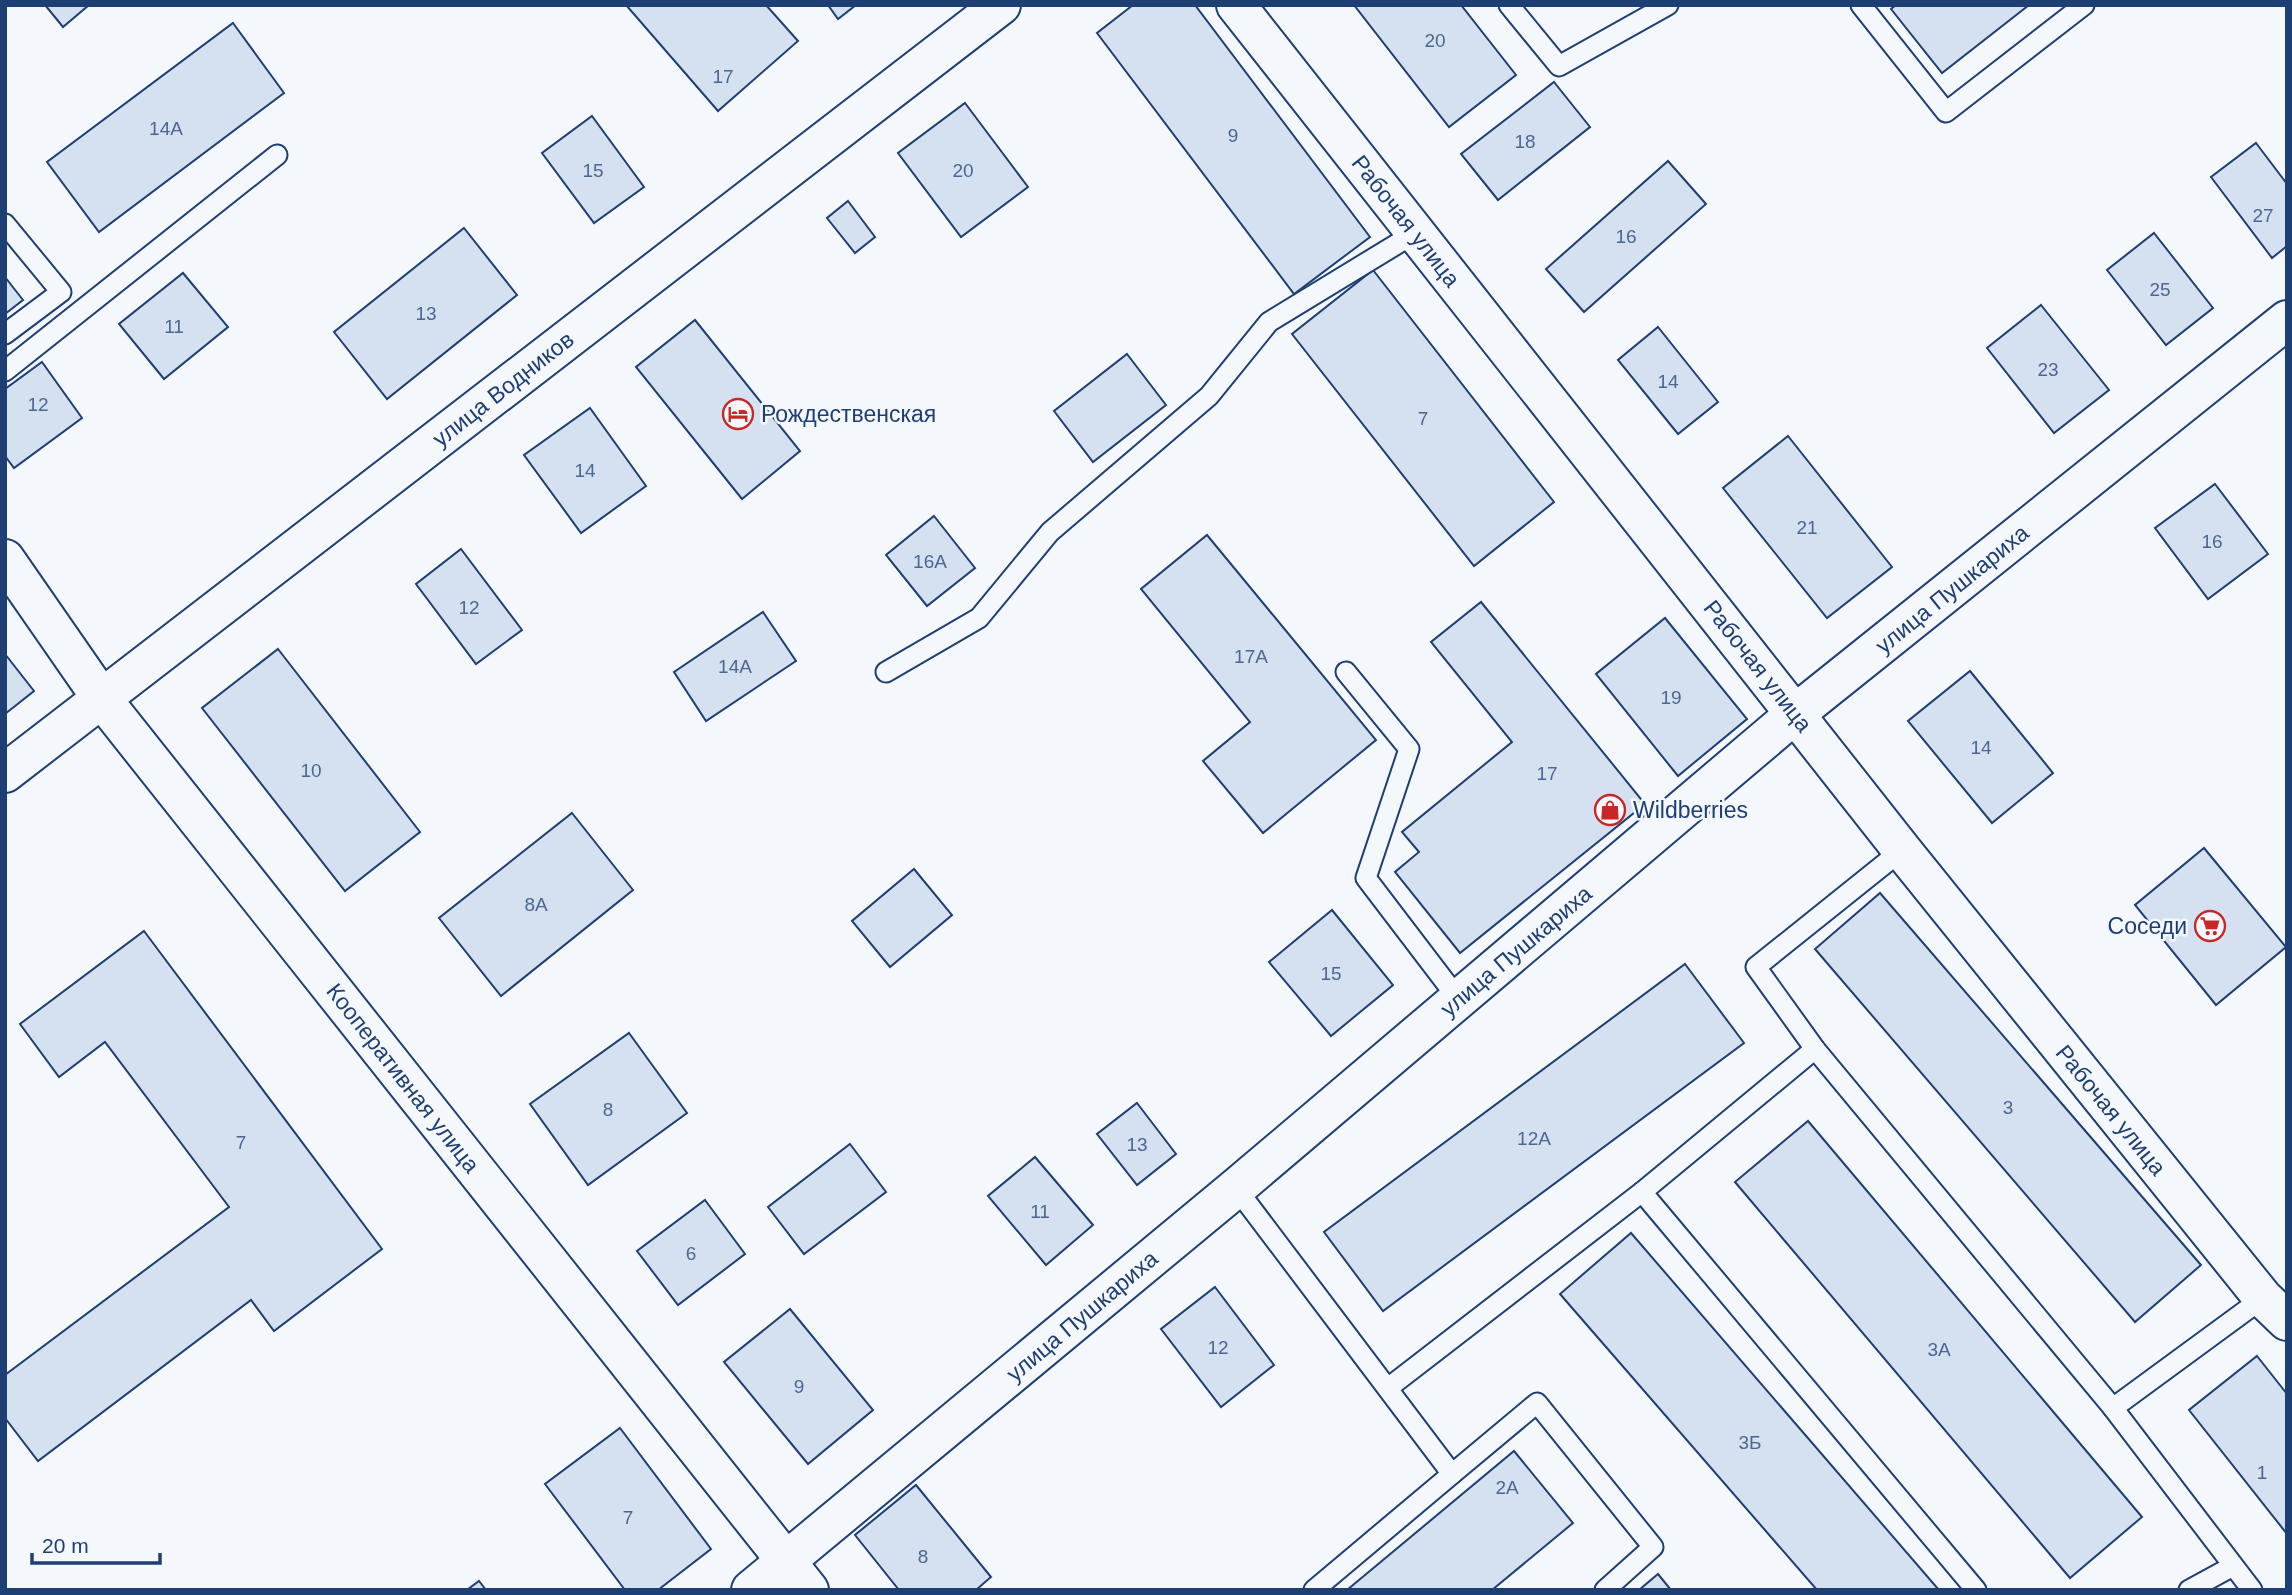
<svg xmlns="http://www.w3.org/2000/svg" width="2292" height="1595" font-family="Arial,sans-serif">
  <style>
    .building { fill: #d5e0f0; stroke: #1d3f73; stroke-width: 2 }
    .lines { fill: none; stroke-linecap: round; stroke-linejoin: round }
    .lane-casing { stroke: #1d3f73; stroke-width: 23 }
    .street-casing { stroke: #1d3f73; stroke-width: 42 }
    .lane { stroke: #f4f7fb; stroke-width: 19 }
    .street { stroke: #f4f7fb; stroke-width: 38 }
    .labels { text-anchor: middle; stroke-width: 5; stroke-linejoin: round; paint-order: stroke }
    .number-label { font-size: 19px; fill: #4b6792 }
    .street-label { font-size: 23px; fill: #1d3f73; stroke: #f4f7fb }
    .poi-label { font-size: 23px; fill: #1d3f73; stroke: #f4f7fb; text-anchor: start }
  </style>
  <rect width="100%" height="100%" fill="#f4f7fb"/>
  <g class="building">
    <path d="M 45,5 L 89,5 L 63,27 Z"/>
    <path d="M 626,5 L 766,5 L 798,41 L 718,111 Z"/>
    <path d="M 828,5 L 856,5 L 838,19 Z"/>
    <path d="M 1133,5 L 1195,5 L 1370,237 L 1294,294 L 1097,33 Z"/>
    <path d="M 1354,5 L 1461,5 L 1516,75 L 1449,127 Z"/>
    <path d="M 1896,5 L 2029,5 L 1942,73 L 1891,9 Z"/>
    <path d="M 233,23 L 284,93 L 99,232 L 47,162 Z"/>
    <path d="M 1554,82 L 1590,127 L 1498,200 L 1461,154 Z"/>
    <path d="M 965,103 L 1028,187 L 961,237 L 898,153 Z"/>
    <path d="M 592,116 L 644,187 L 594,223 L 542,153 Z"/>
    <path d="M 2256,143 L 2287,184 L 2287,246 L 2272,258 L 2211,177 Z"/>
    <path d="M 1668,161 L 1706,204 L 1584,312 L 1546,269 Z"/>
    <path d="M 848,201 L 875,237 L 855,253 L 827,218 Z"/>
    <path d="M 464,228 L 517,295 L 387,399 L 334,332 Z"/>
    <path d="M 2154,233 L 2213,308 L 2166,345 L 2107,270 Z"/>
    <path d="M 1373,270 L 1554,502 L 1474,566 L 1292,334 Z"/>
    <path d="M 183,273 L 228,327 L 164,379 L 119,324 Z"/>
    <path d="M 5,277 L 23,300 L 5,314 Z"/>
    <path d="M 2041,305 L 2109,390 L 2054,433 L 1987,348 Z"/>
    <path d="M 695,320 L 800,451 L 742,499 L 636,367 Z"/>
    <path d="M 1658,327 L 1718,402 L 1678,434 L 1618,360 Z"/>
    <path d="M 1127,354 L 1166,405 L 1093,462 L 1054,411 Z"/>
    <path d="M 42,362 L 82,418 L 14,468 L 5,456 L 5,389 Z"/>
    <path d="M 590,408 L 646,486 L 581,533 L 524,455 Z"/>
    <path d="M 1788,436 L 1892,567 L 1827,618 L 1723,488 Z"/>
    <path d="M 2215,484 L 2268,554 L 2208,599 L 2155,528 Z"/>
    <path d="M 934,516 L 975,568 L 927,606 L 886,555 Z"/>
    <path d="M 1207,535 L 1376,740 L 1263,833 L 1203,761 L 1250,722 L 1141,589 Z"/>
    <path d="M 461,549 L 522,630 L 476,664 L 416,584 Z"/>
    <path d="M 1481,602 L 1645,804 L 1460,953 L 1395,872 L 1419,852 L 1402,832 L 1512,742 L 1431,642 Z"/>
    <path d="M 763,612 L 796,661 L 706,721 L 674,672 Z"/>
    <path d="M 1665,618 L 1747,719 L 1678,776 L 1596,674 Z"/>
    <path d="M 278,649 L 420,832 L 345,891 L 202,708 Z"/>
    <path d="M 5,654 L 34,691 L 5,714 Z"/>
    <path d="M 1970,671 L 2053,773 L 1992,823 L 1908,721 Z"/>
    <path d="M 572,813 L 633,890 L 501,996 L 439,918 Z"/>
    <path d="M 2204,848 L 2286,947 L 2216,1005 L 2135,905 Z"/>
    <path d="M 914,869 L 952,915 L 890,967 L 852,921 Z"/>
    <path d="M 1880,893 L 2201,1265 L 2135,1322 L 1815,949 Z"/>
    <path d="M 1332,910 L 1393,985 L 1331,1036 L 1269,962 Z"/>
    <path d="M 144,931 L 382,1249 L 274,1331 L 251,1300 L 38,1461 L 5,1418 L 5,1375 L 229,1207 L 105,1042 L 59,1077 L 20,1024 Z"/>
    <path d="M 1685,964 L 1744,1043 L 1383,1311 L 1324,1232 Z"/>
    <path d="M 629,1033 L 687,1113 L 588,1185 L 530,1104 Z"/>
    <path d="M 1137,1103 L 1176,1154 L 1137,1185 L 1097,1134 Z"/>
    <path d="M 1808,1121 L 2142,1517 L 2070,1578 L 1735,1182 Z"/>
    <path d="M 850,1144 L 886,1192 L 804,1254 L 768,1207 Z"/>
    <path d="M 1035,1157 L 1093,1225 L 1046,1265 L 988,1196 Z"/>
    <path d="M 705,1200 L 745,1254 L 678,1305 L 637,1251 Z"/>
    <path d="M 1631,1233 L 1939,1590 L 1817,1590 L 1560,1294 Z"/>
    <path d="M 1215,1287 L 1274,1365 L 1221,1407 L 1161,1329 Z"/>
    <path d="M 790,1309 L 873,1410 L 808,1464 L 724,1362 Z"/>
    <path d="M 2257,1356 L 2287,1394 L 2287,1534 L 2189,1410 Z"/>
    <path d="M 620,1428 L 711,1549 L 658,1590 L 625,1590 L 545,1484 Z"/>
    <path d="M 1514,1451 L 1573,1523 L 1492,1590 L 1347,1590 Z"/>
    <path d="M 916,1485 L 991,1577 L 976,1590 L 899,1590 L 855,1535 Z"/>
    <path d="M 1658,1574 L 1671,1590 L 1639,1590 Z"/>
    <path d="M 479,1581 L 486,1590 L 467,1590 Z"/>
  </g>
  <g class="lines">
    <g class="lane-casing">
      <g id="lane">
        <path d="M 1509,5 L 1559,66 L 1668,5"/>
        <path d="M 1861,5 L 1946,112 L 2084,5"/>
        <path d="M 5,224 L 61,292 L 5,334"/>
        <path d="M 5,371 L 277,155"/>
        <path d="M 886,672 L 979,618 L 1050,532 L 1209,396 L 1269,322 L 1415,233"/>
        <path d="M 1346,672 L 1409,749 L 1366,878 L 1459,1000"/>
        <path d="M 1902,850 L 1756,967 L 1815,1049 L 2113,1408 L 2252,1590"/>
        <path d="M 1236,1188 L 1452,1474 L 1314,1590"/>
        <path d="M 1642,1192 L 1976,1590"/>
        <path d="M 1388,1388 L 1642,1192 L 1815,1049"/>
        <path d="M 2113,1408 L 2263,1298"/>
        <path d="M 1452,1474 L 1537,1403 L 1653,1547 L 1605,1590"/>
        <path d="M 2189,1590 L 2233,1566"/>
      </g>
    </g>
    <g class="street-casing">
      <g id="street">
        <path d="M 1236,5 L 1902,850 L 2263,1298 L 2287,1321"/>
        <path d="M 5,559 L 102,699 L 809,1590"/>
        <path d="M 5,773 L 1001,5"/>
        <path d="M 751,1590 L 1236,1188 L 1795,714 L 2287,320"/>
      </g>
    </g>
    <use href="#lane" class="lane"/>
    <use href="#street" class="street"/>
  </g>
  <defs>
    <g id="hotel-ring" transform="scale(1.575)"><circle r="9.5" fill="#f4f7fb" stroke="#c62828" stroke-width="1.5"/><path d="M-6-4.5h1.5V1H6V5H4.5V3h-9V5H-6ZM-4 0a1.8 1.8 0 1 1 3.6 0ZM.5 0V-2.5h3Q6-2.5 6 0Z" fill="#c62828"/></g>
    <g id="shop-ring" transform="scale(1.575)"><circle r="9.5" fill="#f4f7fb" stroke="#c62828" stroke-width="1.5"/><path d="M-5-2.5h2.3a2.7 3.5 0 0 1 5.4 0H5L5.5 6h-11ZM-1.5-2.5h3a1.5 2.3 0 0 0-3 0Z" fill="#c62828"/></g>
    <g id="supermarket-ring" transform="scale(1.575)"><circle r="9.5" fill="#f4f7fb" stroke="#c62828" stroke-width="1.5"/><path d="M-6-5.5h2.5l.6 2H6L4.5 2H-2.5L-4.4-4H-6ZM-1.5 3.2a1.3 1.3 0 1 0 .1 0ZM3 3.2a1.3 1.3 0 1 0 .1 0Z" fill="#c62828"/></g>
  </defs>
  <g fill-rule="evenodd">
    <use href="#hotel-ring" x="738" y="414"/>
    <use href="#shop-ring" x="1610" y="810"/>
    <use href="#supermarket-ring" x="2210" y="926"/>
  </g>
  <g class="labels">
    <g class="number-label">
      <text x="1435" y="47">20</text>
      <text x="723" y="83">17</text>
      <text x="166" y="135">14А</text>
      <text x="1233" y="142">9</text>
      <text x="1525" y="148">18</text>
      <text x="593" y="177">15</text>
      <text x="963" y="177">20</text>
      <text x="2263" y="222">27</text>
      <text x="1626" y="243">16</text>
      <text x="2160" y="296">25</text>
      <text x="426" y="320">13</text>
      <text x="174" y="333">11</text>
      <text x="2048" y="376">23</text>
      <text x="1668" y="388">14</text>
      <text x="38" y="411">12</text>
      <text x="1423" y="425">7</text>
      <text x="585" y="477">14</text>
      <text x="1807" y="534">21</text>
      <text x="2212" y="548">16</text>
      <text x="930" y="568">16А</text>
      <text x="469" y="614">12</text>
      <text x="1251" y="663">17А</text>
      <text x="735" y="673">14А</text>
      <text x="1671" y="704">19</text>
      <text x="1981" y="754">14</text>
      <text x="311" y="777">10</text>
      <text x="1547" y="780">17</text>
      <text x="536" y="911">8А</text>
      <text x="1331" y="980">15</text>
      <text x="2008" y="1114">3</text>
      <text x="608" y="1116">8</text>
      <text x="1534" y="1145">12А</text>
      <text x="241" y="1149">7</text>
      <text x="1137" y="1151">13</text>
      <text x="1040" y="1218">11</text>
      <text x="691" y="1260">6</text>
      <text x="1218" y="1354">12</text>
      <text x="1939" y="1356">3А</text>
      <text x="799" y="1393">9</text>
      <text x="1750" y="1449">3Б</text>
      <text x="2262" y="1479">1</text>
      <text x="1507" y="1494">2А</text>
      <text x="628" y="1524">7</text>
      <text x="923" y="1563">8</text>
    </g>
    <g class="street-label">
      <text transform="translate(1406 221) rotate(52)" y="8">Рабочая улица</text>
      <text transform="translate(503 389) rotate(-38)" y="8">улица Водников</text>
      <text transform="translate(1952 589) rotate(-39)" y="8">улица Пушкариха</text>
      <text transform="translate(1758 666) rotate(52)" y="8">Рабочая улица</text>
      <text transform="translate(1516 951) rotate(-40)" y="8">улица Пушкариха</text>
      <text transform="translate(403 1078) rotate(52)" y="8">Кооперативная улица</text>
      <text transform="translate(2111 1110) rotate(51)" y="8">Рабочая улица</text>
      <text transform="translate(1082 1316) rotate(-40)" y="8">улица Пушкариха</text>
    </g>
    <g class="poi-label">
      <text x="761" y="422">Рождественская</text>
      <text x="1633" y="818">Wildberries</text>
      <text x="2187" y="934" text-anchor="end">Соседи</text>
    </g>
  </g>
  <rect width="2292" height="1595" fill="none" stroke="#1d3f73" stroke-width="14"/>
  <path d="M32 1553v10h128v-10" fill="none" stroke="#1d3f73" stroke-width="3.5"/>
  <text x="42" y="1553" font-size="21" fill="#1d3f73" stroke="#f4f7fb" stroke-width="5" paint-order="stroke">20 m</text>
</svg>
